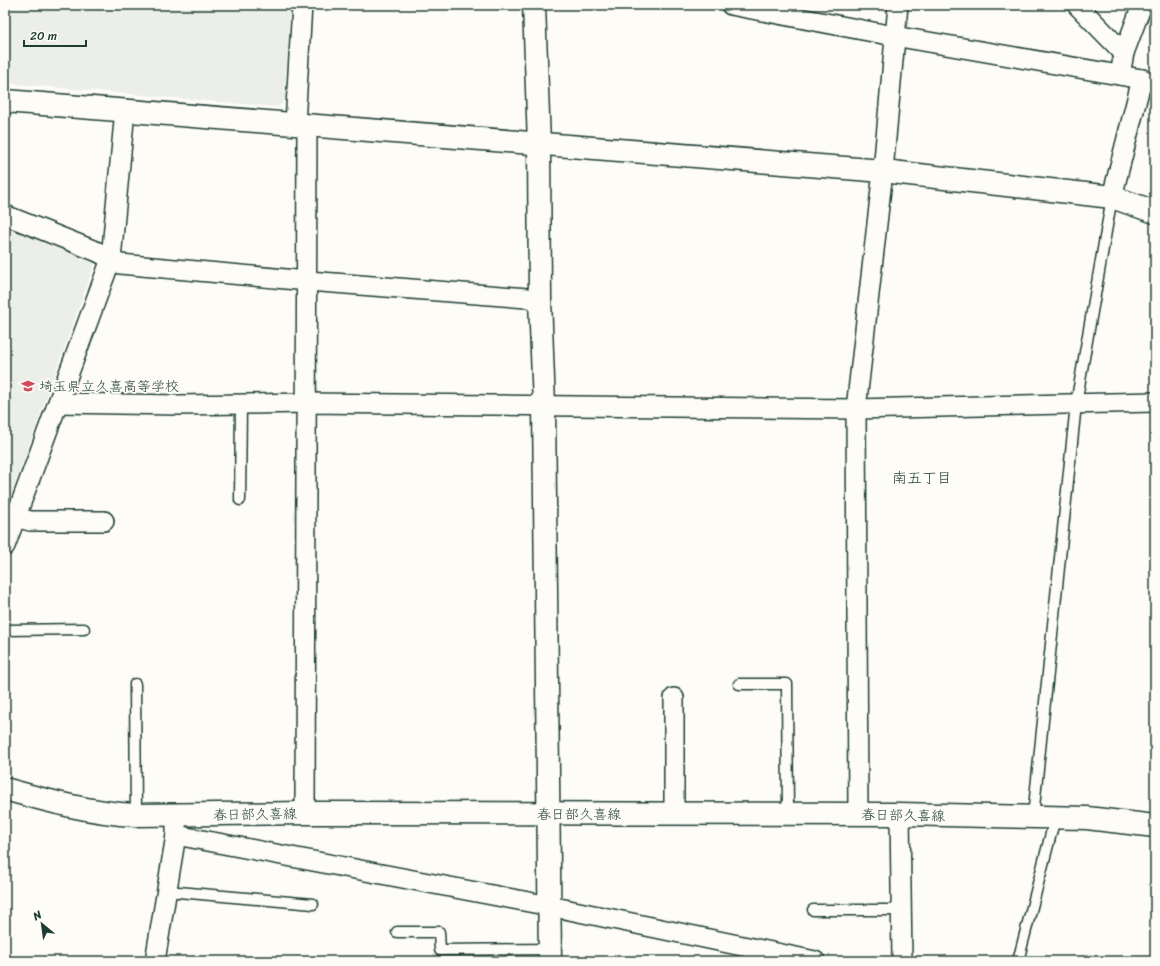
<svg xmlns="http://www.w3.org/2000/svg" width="1160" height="966" font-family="Sriracha,'Klee One',sans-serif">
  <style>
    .built { fill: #eceee9 }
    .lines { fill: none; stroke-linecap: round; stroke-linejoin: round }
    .lane-casing { stroke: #1f3d34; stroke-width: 13 }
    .street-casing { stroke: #1f3d34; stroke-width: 22 }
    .secondary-casing { stroke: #1f3d34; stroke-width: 25 }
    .primary-casing { stroke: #1f3d34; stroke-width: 25 }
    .lane { stroke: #fdfcf7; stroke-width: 10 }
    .street { stroke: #fdfcf7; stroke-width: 19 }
    .secondary { stroke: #fdfcf7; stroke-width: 22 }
    .primary { stroke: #fdfcf7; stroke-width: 22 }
    .labels { text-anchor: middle; stroke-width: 3.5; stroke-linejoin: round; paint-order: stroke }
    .poi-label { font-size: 14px; fill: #1f3d34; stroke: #fdfcf7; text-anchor: start }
    .street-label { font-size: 14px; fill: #1f3d34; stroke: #fdfcf7 }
    .neighbourhood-label { font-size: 15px; fill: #1f3d34; stroke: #fdfcf7 }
  </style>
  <rect width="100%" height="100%" fill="#fdfcf7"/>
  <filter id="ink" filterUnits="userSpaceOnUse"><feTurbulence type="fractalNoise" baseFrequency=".025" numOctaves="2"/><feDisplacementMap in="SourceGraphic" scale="8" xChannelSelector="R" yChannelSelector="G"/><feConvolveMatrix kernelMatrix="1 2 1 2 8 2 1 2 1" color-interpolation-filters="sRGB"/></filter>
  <g filter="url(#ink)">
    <g class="built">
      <path d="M 5,5 L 290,5 L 285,99 L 278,107 L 5,83 Z"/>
      <path d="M 5,223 L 96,259 L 5,513 Z"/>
    </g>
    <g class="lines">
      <g class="lane-casing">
        <g id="lane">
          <path d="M 240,500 L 241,405"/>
          <path d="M 5,630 L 84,629"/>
          <path d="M 135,684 L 136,815"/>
          <path d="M 739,684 L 787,684 L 788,814"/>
          <path d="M 1033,817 L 1076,404 L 1112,197"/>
          <path d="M 167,891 L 313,904"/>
          <path d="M 813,910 L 901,910"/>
          <path d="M 397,932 L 439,932 L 440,950 L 550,949"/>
          <path d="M 1018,961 L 1055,818"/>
        </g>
      </g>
      <g class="street-casing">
        <g id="street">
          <path d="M 731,5 L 894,36 L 1142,79 L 1155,84"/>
          <path d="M 1077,5 L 1124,53"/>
          <path d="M 1120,75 L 1124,53 L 1142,5"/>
          <path d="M 295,124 L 302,5"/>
          <path d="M 1112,197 L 1142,79"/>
          <path d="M 5,215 L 98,252 L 120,264 L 308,281 L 540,299"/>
          <path d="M 58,403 L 179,405 L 306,403 L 856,409 L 1155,402"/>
          <path d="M 16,517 L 30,521 L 104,521"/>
          <path d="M 5,546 L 111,259 L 125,110"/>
          <path d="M 674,698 L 674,814"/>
          <path d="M 305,813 L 307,125"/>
          <path d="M 858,814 L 856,409 L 883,171 L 898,5"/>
          <path d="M 900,814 L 902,961"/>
          <path d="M 176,835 L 550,906 L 815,961"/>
          <path d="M 155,961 L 176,835 L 176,822"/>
        </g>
      </g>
      <g class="secondary-casing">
        <g id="secondary">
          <path d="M 534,5 L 539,144 L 540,299 L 544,406 L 550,961"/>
          <path d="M 5,101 L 883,171 L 1112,197 L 1155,212"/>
        </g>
      </g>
      <g class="primary-casing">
        <path id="primary" d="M 5,789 C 48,801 91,813 136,815 L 305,813 L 900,814 L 1087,818 L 1155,826"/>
      </g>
      <use href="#lane" class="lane"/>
      <use href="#street" class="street"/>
      <use href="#secondary" class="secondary"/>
      <use href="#primary" class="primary"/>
    </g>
  </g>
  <defs>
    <g id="school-bare" transform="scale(1.08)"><path d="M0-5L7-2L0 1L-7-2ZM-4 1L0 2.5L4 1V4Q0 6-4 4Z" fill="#d1495b" stroke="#fdfcf7" stroke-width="2.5" paint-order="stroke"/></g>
  </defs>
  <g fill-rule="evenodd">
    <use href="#school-bare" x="28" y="386"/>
  </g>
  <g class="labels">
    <g class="poi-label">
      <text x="39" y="391">埼玉県立久喜高等学校</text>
    </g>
    <g class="street-label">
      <text transform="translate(255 814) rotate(-1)" y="5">春日部久喜線</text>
      <text x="579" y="819">春日部久喜線</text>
      <text transform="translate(903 815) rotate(1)" y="5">春日部久喜線</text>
    </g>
    <g class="neighbourhood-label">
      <text x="922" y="483">南五丁目</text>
    </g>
  </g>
  <rect width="1160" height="966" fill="none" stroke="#fdfcf7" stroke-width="20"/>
  <rect x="10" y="10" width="1140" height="946" fill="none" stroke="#1f3d34" stroke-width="1.5" filter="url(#ink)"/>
  <g transform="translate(42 924) rotate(331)" stroke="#fdfcf7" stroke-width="3" paint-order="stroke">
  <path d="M0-3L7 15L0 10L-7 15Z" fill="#1f3d34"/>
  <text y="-6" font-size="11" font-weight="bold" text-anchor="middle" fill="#1f3d34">N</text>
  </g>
  <path d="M24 40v6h62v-6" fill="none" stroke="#1f3d34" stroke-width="2"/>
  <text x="30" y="40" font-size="12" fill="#1f3d34" stroke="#fdfcf7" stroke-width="3" paint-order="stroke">20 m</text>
</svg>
